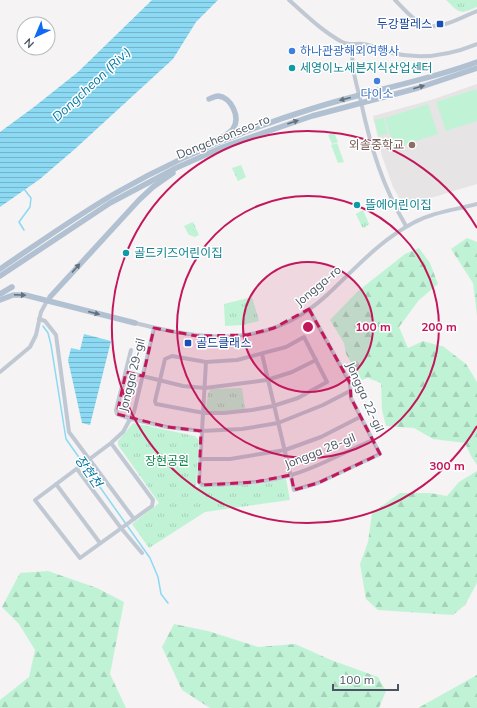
<svg xmlns="http://www.w3.org/2000/svg" width="477" height="708" font-family="Mulish,'Noto Sans KR',sans-serif">
  <style>
    .education { fill: #e6e4e5 }
    .forest { fill: url(#forest-firs) }
    .park { fill: url(#park-tufts) }
    .pitch { fill: #c0f3d6 }
    .water { fill: url(#water-rules) }
    .lines { fill: none; stroke-linecap: round; stroke-linejoin: round }
    .stream { stroke: #8bd9f3; stroke-width: 1.5 }
    .minor { stroke: #c0c9d3; stroke-width: 4 }
    .major { stroke: #b1c1d2; stroke-width: 5.5 }
    .oneway { fill: #63707e }
    .marked { fill: #c2185b; fill-opacity: 0.2; stroke: #c2185b; stroke-width: 3; stroke-dasharray: 8 5; stroke-linejoin: round }
    .ring { fill: none; stroke: #c2185b; stroke-width: 2 }
    .transit-dot { fill: #1a4fb4; stroke: #fff; stroke-width: 1.5 }
    .shop-dot { fill: #3f7fe0; stroke: #fff; stroke-width: 1.5 }
    .culture-dot { fill: #0f9aa8; stroke: #fff; stroke-width: 1.5 }
    .education-dot { fill: #8d6e63; stroke: #fff; stroke-width: 1.5 }
    .labels { text-anchor: middle; stroke-width: 3; stroke-linejoin: round; paint-order: stroke }
    .transit-label { font-size: 12px; fill: #164399; stroke: #fff; text-anchor: end }
    .shop-label { font-size: 12px; fill: #366cbe; stroke: #fff; text-anchor: start }
    .culture-label { font-size: 12px; fill: #0d838f; stroke: #fff; text-anchor: start }
    .street-label { font-size: 12px; fill: #495562; stroke: #fff }
    .education-label { font-size: 12px; fill: #785e54; stroke: #fff; text-anchor: end }
    .park-label { font-size: 12px; fill: #118650; stroke: #fff }
    .water-label { font-size: 13px; font-style: italic; fill: #047aa2; stroke: #fff }
    .centre { fill: #c2185b; stroke: #fff; stroke-width: 2 }
    .ring-label { font-size: 12px; text-anchor: middle; font-weight: bold; fill: #c2185b; stroke: #fff; stroke-width: 3; stroke-linejoin: round; paint-order: stroke }
  </style>
  <defs>
    <pattern id="forest-firs" width="22" height="20" patternUnits="userSpaceOnUse"><rect width="22" height="20" fill="#c0f3d6"/><path d="M5 1l3.5 6h-7zM16 11l3.5 6h-7z" fill="#a6d2ba"/></pattern>
    <pattern id="park-tufts" width="24" height="20" patternUnits="userSpaceOnUse"><rect width="24" height="20" fill="#c0f3d6"/><path d="M3 7l-1-3M5 7V3M7 7l1-3M15 17l-1-3M17 17v-4M19 17l1-3" fill="none" stroke="#a6d2ba"/></pattern>
    <pattern id="water-rules" width="6" height="5" patternUnits="userSpaceOnUse"><rect width="6" height="5" fill="#8bd9f3"/><path d="M0 2.5h6" fill="none" stroke="#74b3c8"/></pattern>
  </defs>
  <rect width="100%" height="100%" fill="#f5f3f3"/>
  <path class="education" d="M 477,84 L 477,184 L 404,206 L 393,187 L 382,156 L 373,116 L 431,100 Z"/>
  <g class="forest">
    <path d="M 467,238 L 477,242 L 477,315 L 473,283 L 451,249 Z"/>
    <path d="M 419,248 L 430,263 L 438,284 L 419,300 L 399,327 L 408,348 L 423,341 L 444,347 L 466,364 L 477,382 L 477,465 L 471,456 L 465,443 L 433,439 L 414,428 L 386,426 L 382,410 L 381,383 L 368,378 L 362,380 L 346,354 L 344,343 L 330,320 L 358,291 L 405,254 Z"/>
    <path d="M 477,471 L 477,583 L 465,605 L 453,615 L 378,610 L 366,599 L 360,564 L 368,542 L 372,513 L 400,493 L 430,493 L 447,496 L 459,482 Z"/>
    <path d="M 48,571 L 97,588 L 124,602 L 110,674 L 126,708 L 0,708 L 0,700 L 29,677 L 35,650 L 19,624 L 2,607 L 20,573 Z"/>
    <path d="M 174,624 L 208,631 L 258,647 L 295,644 L 331,660 L 378,677 L 386,691 L 379,708 L 210,708 L 182,690 L 162,647 Z"/>
    <path d="M 477,675 L 477,708 L 418,708 Z"/>
  </g>
  <g class="park">
    <path d="M 446,0 L 477,0 L 477,7 C 458,15 460,13 446,0 Z"/>
    <path d="M 337,143 L 344,162 L 338,163 L 331,145 Z"/>
    <path d="M 241,165 L 246,177 L 238,181 L 232,168 Z"/>
    <path d="M 363,210 L 369,224 L 364,228 L 362,227 L 356,214 Z"/>
    <path d="M 193,222 L 199,235 L 195,237 L 189,235 L 184,226 Z"/>
    <path d="M 252,297 L 259,321 L 242,325 L 225,326 L 224,304 Z"/>
    <path d="M 242,388 L 245,409 C 235,410 214,415 206,409 L 208,393 L 211,389 Z"/>
    <path d="M 133,423 L 195,436 L 199,440 L 196,487 L 260,484 L 286,479 L 290,500 L 205,512 L 149,548 L 132,524 L 159,503 L 118,445 L 118,441 Z"/>
  </g>
  <g class="pitch">
    <path d="M 476,89 L 477,92 L 477,121 L 446,131 L 436,102 Z"/>
    <path d="M 428,104 L 438,134 L 394,148 L 385,118 Z"/>
    <path d="M 384,118 L 388,134 L 379,136 L 374,120 Z"/>
    <path d="M 334,132 L 338,142 L 332,144 L 328,135 Z"/>
  </g>
  <g class="water">
    <path d="M 152,0 L 218,0 L 196,22 L 173,59 L 76,148 L 40,179 L 0,207 L 0,132 L 34,107 L 78,72 Z"/>
    <path d="M 84,334 L 111,341 L 90,425 L 82,423 L 68,360 L 71,348 L 80,350 Z"/>
  </g>
  <g class="lines">
    <g class="stream">
      <path d="M 24,189 L 31,198 L 30,207 L 19,222 L 24,230"/>
      <path d="M 43,326 L 48,333 L 51,345 L 66,439 L 150,558 L 158,577 L 161,594 L 168,603"/>
    </g>
    <g class="minor">
      <path d="M 289,0 C 306,15 322,31 342,42 C 349,46 356,43 363,44 C 373,45 382,51 392,53 C 421,60 450,55 477,44"/>
      <path d="M 395,0 C 403,8 411,18 420,23 C 437,33 461,17 477,11"/>
      <path d="M 353,45 C 350,65 356,82 361,102 C 371,148 382,185 406,226"/>
      <path d="M 39,319 L 45,321 L 56,335 L 69,432 L 134,519"/>
      <path d="M 135,323 C 207,341 268,349 327,295 C 355,269 379,241 413,223 C 433,212 455,210 477,204"/>
      <path d="M 304,337 L 327,382 L 298,398 L 273,406 L 252,410 L 224,413 L 204,413 L 156,404 L 155,401 L 165,359 L 172,356 L 206,362 L 237,360 L 286,347 Z"/>
      <path d="M 131,350 L 116,410 L 117,414 L 131,419 L 167,427 L 201,431 L 242,429 L 278,423 L 323,405 L 350,391"/>
      <path d="M 262,354 L 294,490 L 318,483 L 380,454 L 351,398 L 350,383 L 309,309"/>
      <path d="M 206,362 L 199,482 L 202,485 C 232,484 262,484 291,475 C 320,467 345,451 373,440"/>
      <path d="M 0,372 L 30,347 L 36,335 L 41,312 L 47,301"/>
      <path d="M 126,372 L 183,386 L 205,388 L 267,380 L 292,372 L 316,360"/>
      <path d="M 111,443 L 153,500 L 152,506 L 80,558 L 35,500 L 111,443 L 123,432 L 134,412 L 154,328"/>
      <path d="M 201,459 L 230,459 L 285,450 L 321,437 L 360,417"/>
      <path d="M 77,469 L 121,528 L 142,553"/>
      <path d="M 56,484 L 100,543"/>
    </g>
    <g class="major">
      <path d="M 206,146 C 214,141 227,136 233,129 C 241,117 231,97 218,96 C 215,96 212,98 209,99"/>
      <path d="M 0,269 C 37,244 75,217 114,194 C 175,159 243,130 311,109 C 366,91 423,82 477,62"/>
      <path d="M 0,276 L 110,203 L 176,168 L 223,147 L 312,116 L 418,88 L 477,68"/>
      <path d="M 0,294 L 12,287"/>
      <path d="M 50,297 L 139,200 L 153,187 L 173,173"/>
      <path d="M 0,300 L 13,295 L 25,295 L 135,323"/>
    </g>
  </g>
  <defs><path id="oneway-solid" d="M-6-.8H1V-3.2L6.5 0L1 3.2V.8H-6Z"/></defs>
  <g class="oneway">
    <use href="#oneway-solid" transform="translate(419 87) rotate(-16)"/>
    <use href="#oneway-solid" transform="translate(345 99) rotate(166)"/>
    <use href="#oneway-solid" transform="translate(293 122) rotate(-19)"/>
    <use href="#oneway-solid" transform="translate(76 268) rotate(-48)"/>
    <use href="#oneway-solid" transform="translate(20 295) rotate(2)"/>
    <use href="#oneway-solid" transform="translate(94 313) rotate(14)"/>
  </g>
  <path class="marked" d="M 309,309 L 350,383 L 351,398 L 380,454 L 318,483 L 294,490 L 291,475 L 255,482 L 202,485 L 199,482 L 201,431 L 167,427 L 117,414 L 126,372 L 143,376 L 154,328 L 197,336 L 247,335 L 274,328 Z"/>
  <circle cx="308" cy="327" r="65" fill="#c2185b" fill-opacity=".12"/>
  <g class="ring">
    <circle cx="308" cy="327" r="65"/>
    <circle cx="308" cy="327" r="131"/>
    <path d="M477 426A196 196 0 1 1 477 228"/>
  </g>
  <g class="transit-dot">
    <rect x="436" y="20" width="8" height="8" rx="2"/>
    <rect x="184" y="339" width="8" height="8" rx="2"/>
  </g>
  <g class="shop-dot">
    <circle cx="292" cy="51" r="4"/>
    <circle cx="377" cy="81" r="4"/>
  </g>
  <g class="culture-dot">
    <circle cx="292" cy="68" r="4"/>
    <circle cx="357" cy="205" r="4"/>
    <circle cx="126" cy="253" r="4"/>
  </g>
  <circle class="education-dot" cx="412" cy="145" r="4"/>
  <g class="labels">
    <g class="transit-label">
      <text x="432" y="28">두강팔레스</text>
      <text x="196" y="347" text-anchor="start">골드클래스</text>
    </g>
    <g class="shop-label">
      <text x="300" y="55">하나관광해외여행사</text>
      <text x="377" y="98" text-anchor="middle">다이소</text>
    </g>
    <g class="culture-label">
      <text x="300" y="72">세영이노세븐지식산업센터</text>
      <text x="365" y="209">뜰에어린이집</text>
      <text x="134" y="257">골드키즈어린이집</text>
    </g>
    <g class="street-label">
      <text transform="translate(223 137) rotate(-22)" y="4">Dongcheonseo-ro</text>
      <text transform="translate(318 286) rotate(-40)" y="4">Jongga-ro</text>
      <text transform="translate(132 375) rotate(-76)" y="4">Jongga 29-gil</text>
      <text transform="translate(365 397) rotate(66)" y="4">Jongga 22-gil</text>
      <text transform="translate(320 451) rotate(-22)" y="4">Jongga 28-gil</text>
    </g>
    <g class="education-label">
      <text x="404" y="149">외솔중학교</text>
    </g>
    <g class="park-label">
      <text x="167" y="465">장현공원</text>
    </g>
    <g class="water-label">
      <text transform="translate(91 84) rotate(-43)" y="5">Dongcheon (Riv.)</text>
      <text transform="translate(89 471) rotate(55)" y="5">장현천</text>
    </g>
  </g>
  <circle cx="308" cy="327" r="6" class="centre"/>
  <g class="ring-label">
    <text x="373" y="331">100 m</text>
    <text x="439" y="331">200 m</text>
    <text x="447" y="470">300 m</text>
  </g>
  <g transform="translate(36 36) rotate(224)"><circle r="19" fill="#ffffff" stroke="#b6bbc0"/>
  <path d="M0-3L7 15L0 10L-7 15Z" fill="#0e69f3"/>
  <text y="-6" font-size="11" font-weight="bold" text-anchor="middle" fill="#495562">N</text>
  </g>
  <path d="M333 684v6h65v-6" fill="none" stroke="#495562" stroke-width="2"/>
  <text x="339" y="684" font-size="12" fill="#495562" stroke="#ffffff" stroke-width="3" paint-order="stroke">100 m</text>
</svg>
